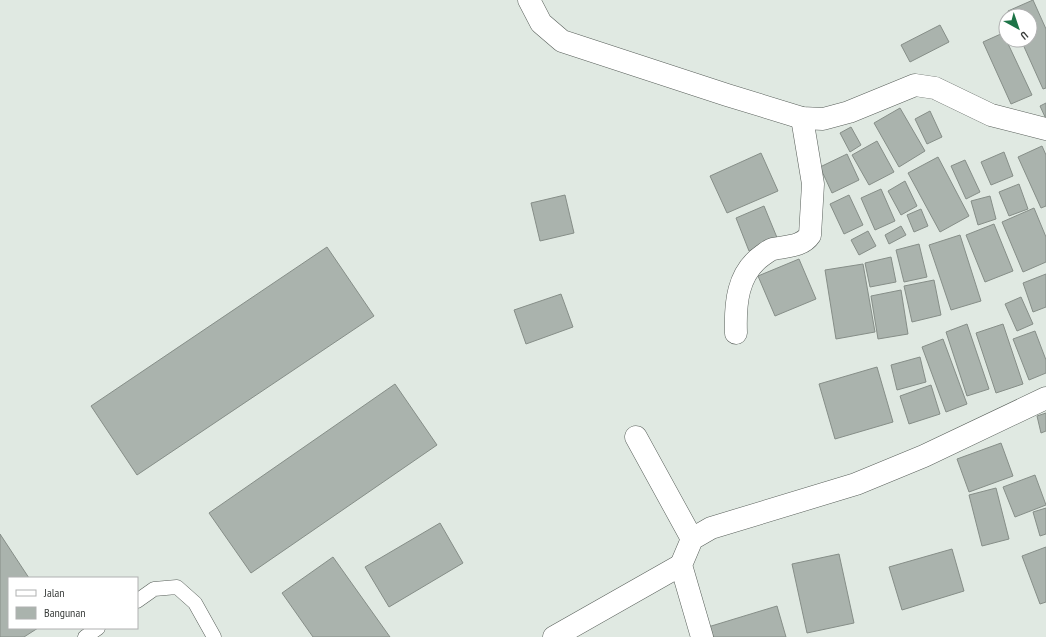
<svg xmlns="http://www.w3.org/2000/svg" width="1046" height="637" font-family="'PT Sans Narrow',sans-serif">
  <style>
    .building { fill: #aab3ad; stroke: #868e88 }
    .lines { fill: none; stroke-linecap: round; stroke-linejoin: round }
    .lane-casing { stroke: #585f5a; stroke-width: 15 }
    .street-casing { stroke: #585f5a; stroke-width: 23 }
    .lane { stroke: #fff; stroke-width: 14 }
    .street { stroke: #fff; stroke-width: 22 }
  </style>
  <rect width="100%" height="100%" fill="#e0e9e2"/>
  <g class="building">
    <path d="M 1033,0 L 1046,29 L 1046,88 L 1043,89 L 1021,40 L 1030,40 L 1030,16 L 1010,16 L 1008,11 Z"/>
    <path d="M 940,25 L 949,42 L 910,62 L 901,45 Z"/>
    <path d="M 1003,33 L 1032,95 L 1011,104 L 983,42 Z"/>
    <path d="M 1046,103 L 1046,119 L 1040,106 Z"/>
    <path d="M 900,108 L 925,151 L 899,167 L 874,123 Z"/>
    <path d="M 930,111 L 942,137 L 927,144 L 915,119 Z"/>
    <path d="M 851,127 L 861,145 L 850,152 L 840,133 Z"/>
    <path d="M 877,141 L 894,172 L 869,185 L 852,155 Z"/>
    <path d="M 1042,146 L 1046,155 L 1046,206 L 1041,208 L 1018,157 Z"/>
    <path d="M 1004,152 L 1013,176 L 991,185 L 981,162 Z"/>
    <path d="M 761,153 L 778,191 L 727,213 L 710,176 Z"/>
    <path d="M 847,154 L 859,180 L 832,193 L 820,167 Z"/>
    <path d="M 938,157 L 969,216 L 940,232 L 908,173 Z"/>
    <path d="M 965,160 L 980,192 L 966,199 L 951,166 Z"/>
    <path d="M 905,181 L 917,206 L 901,215 L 888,191 Z"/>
    <path d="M 1019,184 L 1028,209 L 1009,216 L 999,192 Z"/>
    <path d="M 881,189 L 895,221 L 875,230 L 861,198 Z"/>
    <path d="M 565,195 L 574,233 L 540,241 L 531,203 Z"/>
    <path d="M 849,195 L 863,225 L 844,234 L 830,204 Z"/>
    <path d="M 990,196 L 996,219 L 978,225 L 971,201 Z"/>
    <path d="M 764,206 L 778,240 L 749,251 L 736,218 Z"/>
    <path d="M 1034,208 L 1046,237 L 1046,262 L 1023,272 L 1002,222 Z"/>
    <path d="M 921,209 L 928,226 L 914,232 L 907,215 Z"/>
    <path d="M 994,224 L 1013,271 L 985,282 L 966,235 Z"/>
    <path d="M 901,226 L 906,235 L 889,244 L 885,235 Z"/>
    <path d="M 868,231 L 876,246 L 859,255 L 851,240 Z"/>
    <path d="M 960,235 L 981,301 L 951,310 L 929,245 Z"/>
    <path d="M 919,244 L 927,277 L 904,282 L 896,250 Z"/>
    <path d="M 327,247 L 374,316 L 137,475 L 91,406 Z"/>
    <path d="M 891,257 L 896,282 L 870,287 L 865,263 Z"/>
    <path d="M 799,259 L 816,299 L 775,316 L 758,276 Z"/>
    <path d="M 863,264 L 875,332 L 836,339 L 825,270 Z"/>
    <path d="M 1046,274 L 1046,307 L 1033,312 L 1023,283 Z"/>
    <path d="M 934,280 L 941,315 L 912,322 L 904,286 Z"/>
    <path d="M 901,290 L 908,334 L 878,339 L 871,296 Z"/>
    <path d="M 561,294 L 573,327 L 526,344 L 514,310 Z"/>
    <path d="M 1021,297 L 1033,324 L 1017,331 L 1005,304 Z"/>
    <path d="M 967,324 L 989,389 L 967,396 L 946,332 Z"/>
    <path d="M 1003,324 L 1023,384 L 996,393 L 976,333 Z"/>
    <path d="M 1035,331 L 1046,360 L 1046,373 L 1029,380 L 1013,339 Z"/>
    <path d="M 943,339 L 967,404 L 946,412 L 922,347 Z"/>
    <path d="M 920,357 L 926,382 L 897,390 L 891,365 Z"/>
    <path d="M 877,367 L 893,422 L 835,439 L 819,384 Z"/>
    <path d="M 395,384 L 437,445 L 251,573 L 209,513 Z"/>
    <path d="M 931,385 L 940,414 L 909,424 L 900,396 Z"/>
    <path d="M 1046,413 L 1046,431 L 1041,433 L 1037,416 Z"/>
    <path d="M 1001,443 L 1013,476 L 969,492 L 957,459 Z"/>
    <path d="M 1035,475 L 1046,505 L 1015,517 L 1003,487 Z"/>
    <path d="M 996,488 L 1009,539 L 982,546 L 969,495 Z"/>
    <path d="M 1046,508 L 1046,534 L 1040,536 L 1033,512 Z"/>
    <path d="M 440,523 L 463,563 L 389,607 L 365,567 Z"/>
    <path d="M 0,534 L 29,578 L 9,578 L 9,628 L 38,628 L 24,637 L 0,637 Z"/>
    <path d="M 1046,547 L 1046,602 L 1040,604 L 1022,556 Z"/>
    <path d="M 952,549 L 964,591 L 902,610 L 889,567 Z"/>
    <path d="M 839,554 L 854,623 L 807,633 L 792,564 Z"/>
    <path d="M 333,557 L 390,637 L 313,637 L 282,593 Z"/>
    <path d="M 777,606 L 786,637 L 711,637 L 708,627 Z"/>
  </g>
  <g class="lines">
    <g class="lane-casing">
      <g id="lane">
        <path d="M 137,601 L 154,589 L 177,587 L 195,603 L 214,637"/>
        <path d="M 85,637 L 98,628"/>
      </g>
    </g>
    <g class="street-casing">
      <g id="street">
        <path d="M 529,0 L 541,23 L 562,41 L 727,95 L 802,118 L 823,119 L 849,112 L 915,85 L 935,88 L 991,115 L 1046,129"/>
        <path d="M 736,333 C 735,304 737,273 763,255 C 766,253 769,250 773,249 C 786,246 802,247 810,235 L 813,184 L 802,118"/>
        <path d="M 636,437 L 692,539"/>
        <path d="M 554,637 L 681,565"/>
        <path d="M 702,637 L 681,565 L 692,539 L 711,528 L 856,484 L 924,456 L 1046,398"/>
      </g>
    </g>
    <use href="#lane" class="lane"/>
    <use href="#street" class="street"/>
  </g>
  <rect x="8" y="577" width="130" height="52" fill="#ffffff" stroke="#b0b1b1"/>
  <rect x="16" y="590" width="20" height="6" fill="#ffffff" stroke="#b0b1b1"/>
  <text x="44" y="597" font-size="12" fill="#3a3d3b">Jalan</text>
  <rect x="16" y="607" width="20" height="12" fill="#aab3ad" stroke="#b0b1b1"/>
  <text x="44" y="617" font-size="12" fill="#3a3d3b">Bangunan</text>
  <g transform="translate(1018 28) rotate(140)"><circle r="19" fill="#ffffff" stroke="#b0b1b1"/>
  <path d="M0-3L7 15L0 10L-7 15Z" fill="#1d7447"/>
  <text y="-6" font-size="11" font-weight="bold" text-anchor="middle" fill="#3a3d3b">U</text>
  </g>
</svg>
